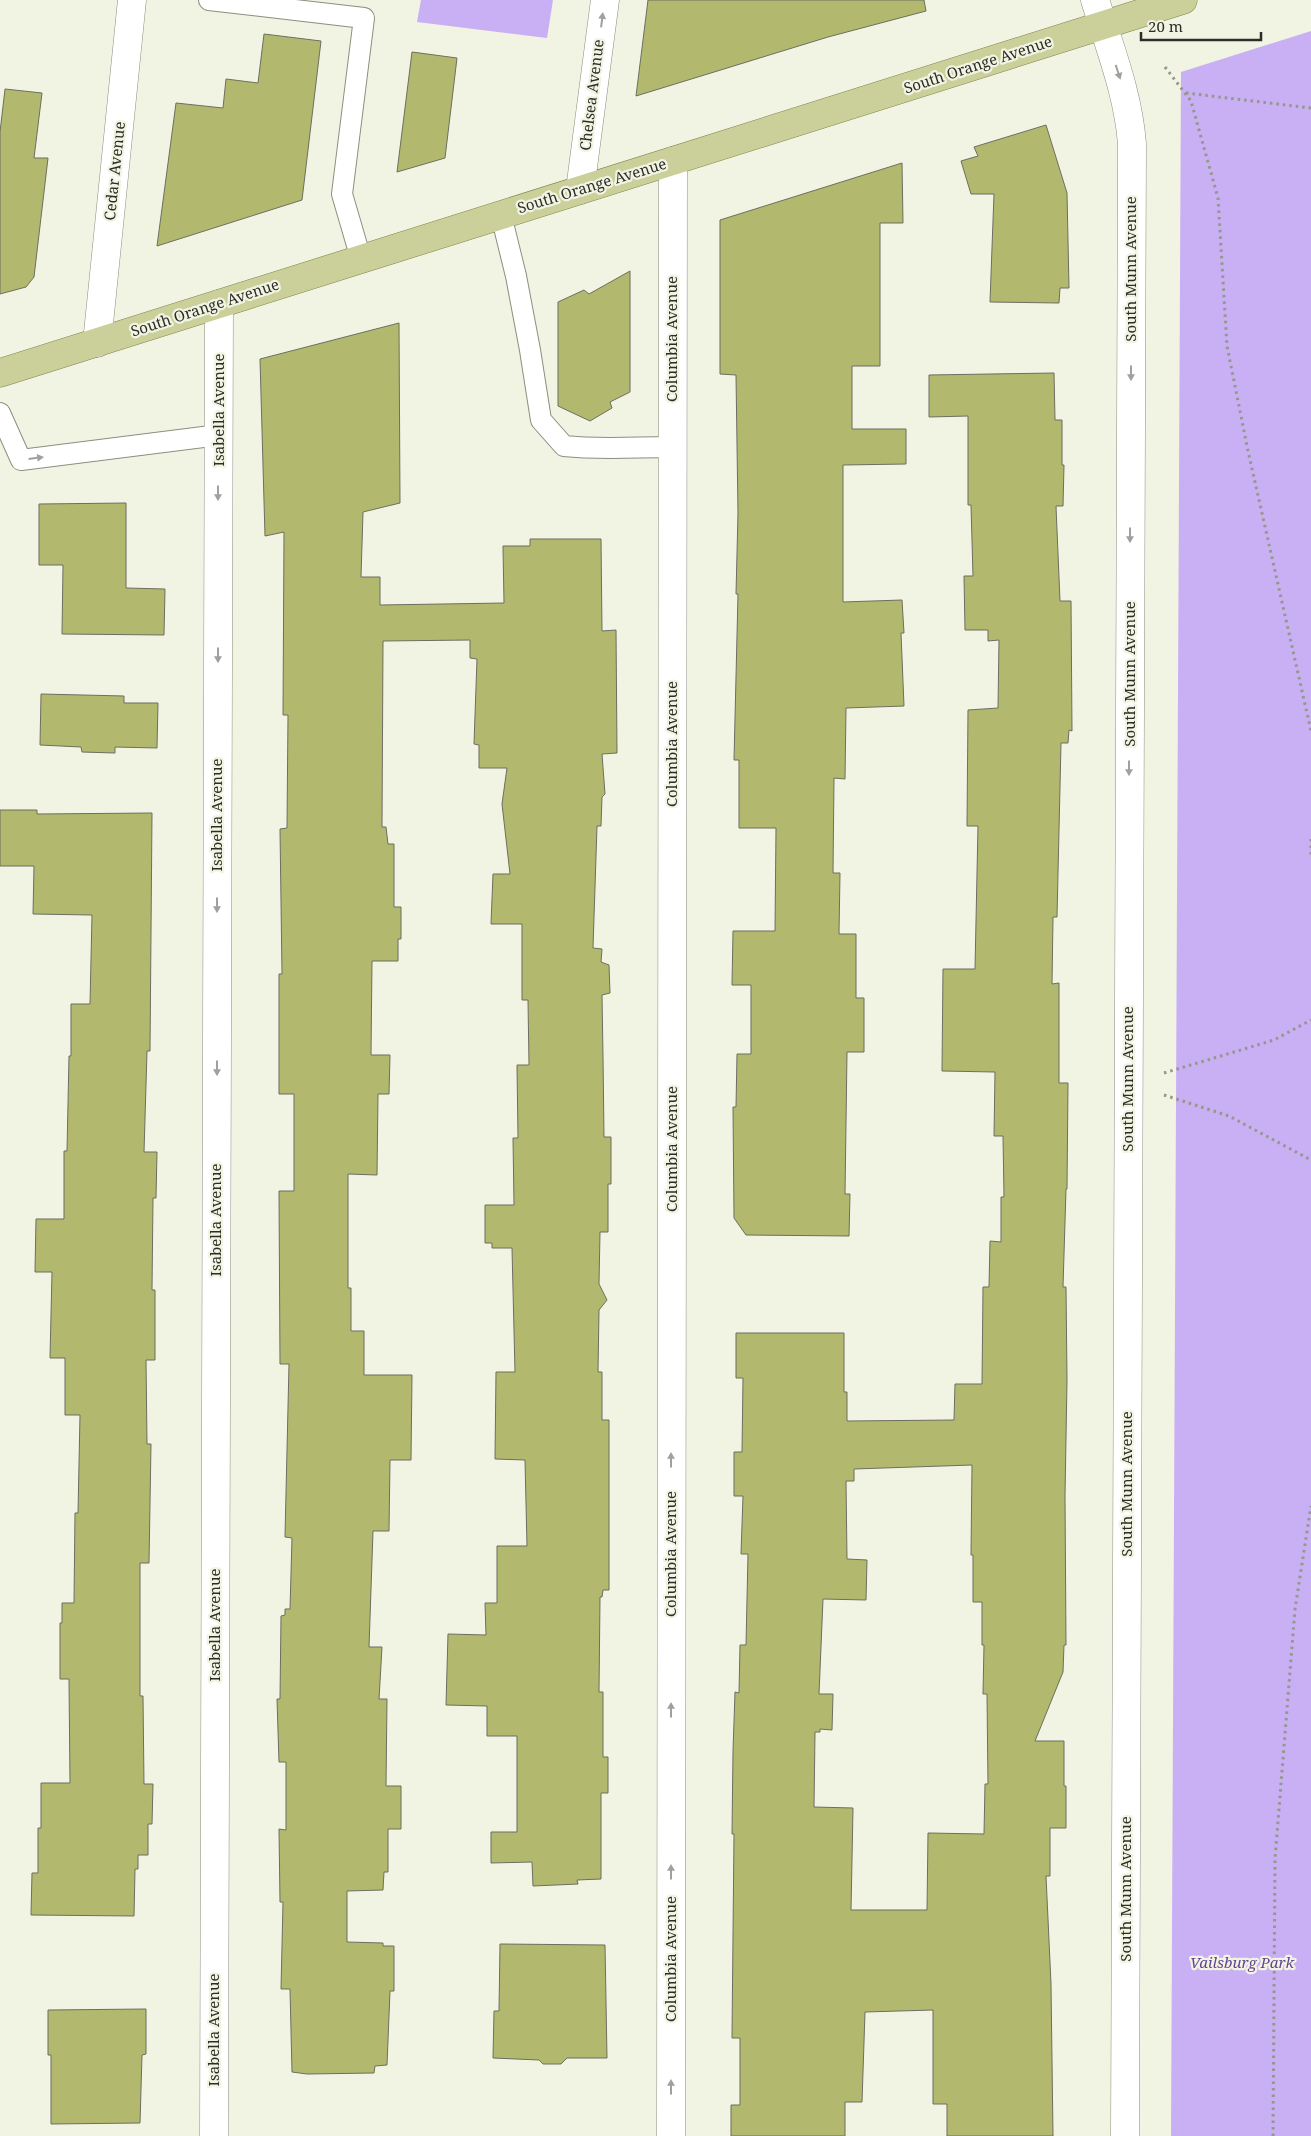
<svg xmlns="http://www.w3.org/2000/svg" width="1311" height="2136" font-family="'Noto Serif',serif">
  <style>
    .green { fill: #c9aff4 }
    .building { fill: #b2b96e; stroke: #6d6f5f; fill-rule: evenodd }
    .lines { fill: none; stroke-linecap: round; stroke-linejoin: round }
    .lane-casing { stroke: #8c8e7e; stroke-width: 22 }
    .street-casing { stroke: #8c8e7e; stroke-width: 29 }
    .secondary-casing { stroke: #8c8e7e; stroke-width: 29 }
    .primary-casing { stroke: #7d8346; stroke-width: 29 }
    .path { stroke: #95978a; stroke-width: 3; stroke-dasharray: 2.5 4; stroke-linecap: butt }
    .lane { stroke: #fff; stroke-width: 20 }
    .street { stroke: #fff; stroke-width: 28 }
    .secondary { stroke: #fff; stroke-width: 28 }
    .primary { stroke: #cbd09b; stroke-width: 28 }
    .oneway { fill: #a0a09d }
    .labels { text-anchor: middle; stroke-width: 4.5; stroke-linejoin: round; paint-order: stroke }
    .street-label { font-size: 15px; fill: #2c2d26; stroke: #f1f4e2 }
    .park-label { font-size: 15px; font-style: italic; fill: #654393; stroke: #f1f4e2 }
  </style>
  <rect width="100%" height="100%" fill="#f1f4e2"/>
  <g class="green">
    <path d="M 421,0 L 553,0 L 547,38 L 417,22 Z"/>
    <path d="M 1311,31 L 1311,2136 L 1171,2136 L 1181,72 Z"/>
  </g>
  <g class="building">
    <path d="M 648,0 L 924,0 L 926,11 L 828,37 L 636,96 Z"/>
    <path d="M 264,34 L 321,41 L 302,200 L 157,246 L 176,103 L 223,108 L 226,79 L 258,83 Z"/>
    <path d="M 412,52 L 457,58 L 445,158 L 397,172 Z"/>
    <path d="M 5,89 L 42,93 L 34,158 L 48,158 L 34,277 L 26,287 L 0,294 L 0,132 Z"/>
    <path d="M 1046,125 L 1067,193 L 1069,288 L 1060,288 L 1059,303 L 990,302 L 994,194 L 971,194 L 961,161 L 978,156 L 974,147 Z"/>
    <path d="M 902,163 L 903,223 L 880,223 L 880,366 L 852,366 L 852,429 L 906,429 L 906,464 L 843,465 L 843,602 L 902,600 L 904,633 L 901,633 L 904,706 L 846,708 L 845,779 L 834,778 L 833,873 L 840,873 L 839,934 L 856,934 L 856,998 L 864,998 L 864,1052 L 847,1052 L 845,1194 L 850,1194 L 849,1236 L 746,1235 L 734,1218 L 733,1107 L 736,1107 L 737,1054 L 751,1054 L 751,985 L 732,985 L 733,931 L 775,931 L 776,828 L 739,828 L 739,760 L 734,760 L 738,594 L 736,594 L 738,513 L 736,375 L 720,374 L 720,220 Z"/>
    <path d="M 630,271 L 630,392 L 610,402 L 612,408 L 590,421 L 558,406 L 558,302 L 584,290 L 589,294 Z"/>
    <path d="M 399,323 L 400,503 L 363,512 L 361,577 L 380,577 L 380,605 L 504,603 L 503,546 L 530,546 L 530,539 L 601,539 L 602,631 L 616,630 L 617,753 L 602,754 L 605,794 L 602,797 L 601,826 L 597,826 L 593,948 L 602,949 L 601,962 L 609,965 L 610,993 L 602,995 L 603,1057 L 604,1137 L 611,1137 L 611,1184 L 608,1184 L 608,1232 L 600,1232 L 599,1284 L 607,1300 L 599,1310 L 598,1372 L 602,1372 L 602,1420 L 609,1420 L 609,1590 L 603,1590 L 602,1597 L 600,1597 L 599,1692 L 603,1692 L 603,1757 L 608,1757 L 608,1793 L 601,1793 L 601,1879 L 577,1880 L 578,1884 L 533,1886 L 532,1862 L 491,1863 L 491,1832 L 517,1832 L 517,1736 L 487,1736 L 487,1706 L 446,1705 L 448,1634 L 486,1635 L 485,1603 L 497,1603 L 497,1546 L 527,1546 L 525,1460 L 495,1459 L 496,1372 L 515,1372 L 512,1248 L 492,1248 L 492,1243 L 485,1243 L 485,1205 L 514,1205 L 513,1138 L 518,1138 L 517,1065 L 529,1065 L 528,1000 L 522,1000 L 522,924 L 491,924 L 493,874 L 510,874 L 502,804 L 507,768 L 479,768 L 479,745 L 474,744 L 477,659 L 470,658 L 470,640 L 383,641 L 382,827 L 386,827 L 388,844 L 394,844 L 394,907 L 401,907 L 401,939 L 398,939 L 398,961 L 372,961 L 371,1055 L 390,1055 L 389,1094 L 378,1094 L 377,1175 L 348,1174 L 348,1288 L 351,1288 L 351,1331 L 364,1331 L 364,1375 L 412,1375 L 411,1460 L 390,1460 L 389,1531 L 373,1531 L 369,1647 L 382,1647 L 379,1699 L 387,1699 L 386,1786 L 401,1786 L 401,1829 L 388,1829 L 388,1872 L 384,1872 L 383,1890 L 347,1891 L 347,1942 L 383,1943 L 383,1946 L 394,1946 L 394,1991 L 390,1991 L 387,2065 L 375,2066 L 374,2073 L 307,2074 L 292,2072 L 290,1989 L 281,1989 L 283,1902 L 280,1902 L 279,1829 L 286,1830 L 286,1762 L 279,1762 L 277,1699 L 280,1699 L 281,1616 L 285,1615 L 285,1609 L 290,1609 L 292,1538 L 285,1537 L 289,1364 L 280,1364 L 279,1191 L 294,1191 L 294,1094 L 279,1094 L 279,974 L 282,974 L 280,829 L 287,828 L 288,715 L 283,715 L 284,532 L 265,536 L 260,359 Z"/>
    <path d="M 1054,373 L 1055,420 L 1062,420 L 1062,465 L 1064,465 L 1063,506 L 1056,506 L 1060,601 L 1071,601 L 1072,731 L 1069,730 L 1068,743 L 1061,743 L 1057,917 L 1053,917 L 1052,984 L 1059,983 L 1059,1083 L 1068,1083 L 1067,1189 L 1066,1189 L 1063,1287 L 1066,1287 L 1067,1380 L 1065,1495 L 1066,1645 L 1064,1645 L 1063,1672 L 1035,1741 L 1064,1741 L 1064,1786 L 1066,1786 L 1066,1828 L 1050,1828 L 1050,1876 L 1046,1876 L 1051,1984 L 1053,2136 L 947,2136 L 947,2104 L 933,2104 L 933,2010 L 865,2012 L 862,2102 L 845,2102 L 845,2136 L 731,2136 L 731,2105 L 740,2105 L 740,2038 L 732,2038 L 734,1834 L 732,1834 L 733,1751 L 735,1692 L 739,1693 L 740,1645 L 746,1645 L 748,1554 L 741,1554 L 743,1496 L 734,1496 L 734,1452 L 742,1452 L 743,1378 L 736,1378 L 736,1333 L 844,1333 L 844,1392 L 847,1392 L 847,1421 L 954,1420 L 955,1384 L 982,1384 L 983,1287 L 989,1287 L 990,1241 L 1001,1242 L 1001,1197 L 1004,1197 L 1003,1136 L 994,1136 L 995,1072 L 942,1071 L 943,969 L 975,969 L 978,826 L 967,826 L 968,710 L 998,708 L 999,640 L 988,641 L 988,630 L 965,630 L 964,576 L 973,576 L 971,505 L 968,505 L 968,416 L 929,417 L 929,375 ZM 972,1465 L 971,1555 L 973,1555 L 973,1602 L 982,1602 L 982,1645 L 984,1645 L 983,1694 L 987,1694 L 988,1784 L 985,1784 L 984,1834 L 928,1833 L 927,1910 L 851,1910 L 853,1808 L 814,1807 L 815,1732 L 820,1732 L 820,1729 L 832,1730 L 833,1694 L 819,1694 L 823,1599 L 866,1600 L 867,1560 L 847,1559 L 846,1481 L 854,1481 L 854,1469 Z"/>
    <path d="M 126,503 L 126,588 L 165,589 L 164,635 L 62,634 L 63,565 L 39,565 L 39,504 Z"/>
    <path d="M 41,694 L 124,696 L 124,703 L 158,703 L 157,748 L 115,747 L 115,753 L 82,752 L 81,747 L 40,745 Z"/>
    <path d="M 0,810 L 37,810 L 37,814 L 152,813 L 150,1051 L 147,1051 L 144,1152 L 157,1152 L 156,1198 L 153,1198 L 152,1290 L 155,1290 L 155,1360 L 146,1360 L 147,1444 L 151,1444 L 149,1563 L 140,1563 L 140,1696 L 143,1696 L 144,1784 L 153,1784 L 152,1824 L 148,1824 L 148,1855 L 138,1855 L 138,1869 L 135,1869 L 134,1916 L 31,1915 L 32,1873 L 38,1873 L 38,1828 L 41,1828 L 41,1783 L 70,1783 L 69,1679 L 60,1679 L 60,1623 L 62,1623 L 62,1603 L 74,1603 L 75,1513 L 78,1513 L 80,1415 L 65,1415 L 65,1358 L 50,1358 L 52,1272 L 35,1272 L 36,1219 L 64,1219 L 64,1151 L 67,1151 L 69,1056 L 71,1056 L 71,1004 L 90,1004 L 92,915 L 33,914 L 34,866 L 0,866 Z"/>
    <path d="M 500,1944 L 605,1945 L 607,2058 L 567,2058 L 561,2064 L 543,2064 L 539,2060 L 493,2058 L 494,2011 L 499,2011 Z"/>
    <path d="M 146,2009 L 146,2054 L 142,2055 L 140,2123 L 51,2124 L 51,2055 L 48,2055 L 48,2010 Z"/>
  </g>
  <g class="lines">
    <g class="lane-casing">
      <g id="lane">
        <path d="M 209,0 L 364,18 L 342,194 L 361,259"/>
        <path d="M 501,215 L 516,276 L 530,350 L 541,420 L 564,446 C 600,450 636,447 672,447"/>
        <path d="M 0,413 L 21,460 L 219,435"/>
      </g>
    </g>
    <g class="street-casing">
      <g id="street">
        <path d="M 1103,25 C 1116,65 1129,103 1132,144 L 1125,2136"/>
        <path d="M 580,190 L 605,0"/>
        <path d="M 97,343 L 132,0"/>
        <path d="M 214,2136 L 219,304"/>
        <path d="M 671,2136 L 673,161"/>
      </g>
    </g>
    <g class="secondary-casing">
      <path id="secondary" d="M 1095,0 L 1103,25"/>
    </g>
    <g class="primary-casing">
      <path id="primary" d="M 0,373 L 1183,0"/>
    </g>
    <g class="path">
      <path d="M 1165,67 L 1191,101 L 1218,198 L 1227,346 L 1248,451 L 1311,731"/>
      <path d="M 1186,93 L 1311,108"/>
      <path d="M 1311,839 L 1311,856"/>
      <path d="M 1164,1073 L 1274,1040 L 1311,1020"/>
      <path d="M 1164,1095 L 1229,1116 L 1311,1160"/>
      <path d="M 1273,2136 L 1275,1859 L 1295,1609 L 1311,1506"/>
    </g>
    <use href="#lane" class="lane"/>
    <use href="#street" class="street"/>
    <use href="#secondary" class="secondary"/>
    <use href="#primary" class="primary"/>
  </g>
  <defs><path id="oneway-solid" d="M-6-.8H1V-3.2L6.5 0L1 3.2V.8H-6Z" transform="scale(1.25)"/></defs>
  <g class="oneway">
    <use href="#oneway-solid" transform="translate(602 20) rotate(-83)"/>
    <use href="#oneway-solid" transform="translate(1118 72) rotate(72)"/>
    <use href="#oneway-solid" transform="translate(1131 373) rotate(90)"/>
    <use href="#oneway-solid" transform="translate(36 458) rotate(-7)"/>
    <use href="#oneway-solid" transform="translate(218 493) rotate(90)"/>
    <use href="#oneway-solid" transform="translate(1130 535) rotate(90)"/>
    <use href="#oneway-solid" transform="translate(218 655) rotate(90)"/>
    <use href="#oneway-solid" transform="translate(1129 768) rotate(90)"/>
    <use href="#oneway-solid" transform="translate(217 905) rotate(90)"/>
    <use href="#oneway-solid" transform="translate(217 1068) rotate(90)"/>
    <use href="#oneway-solid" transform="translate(671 1460) rotate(-90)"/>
    <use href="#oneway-solid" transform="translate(671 1710) rotate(-90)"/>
    <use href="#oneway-solid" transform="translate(671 1872) rotate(-90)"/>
    <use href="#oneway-solid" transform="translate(671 2087) rotate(-90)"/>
  </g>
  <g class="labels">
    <g class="street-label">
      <text transform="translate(978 65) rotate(-18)" y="5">South Orange Avenue</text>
      <text transform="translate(592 95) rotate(-83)" y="5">Chelsea Avenue</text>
      <text transform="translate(115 171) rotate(-84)" y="5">Cedar Avenue</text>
      <text transform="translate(592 186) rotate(-17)" y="5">South Orange Avenue</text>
      <text transform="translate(1131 269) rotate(-90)" y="5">South Munn Avenue</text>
      <text transform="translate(205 308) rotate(-18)" y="5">South Orange Avenue</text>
      <text transform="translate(672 339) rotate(-90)" y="5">Columbia Avenue</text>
      <text transform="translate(219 410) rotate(-90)" y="5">Isabella Avenue</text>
      <text transform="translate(1130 674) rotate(-90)" y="5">South Munn Avenue</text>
      <text transform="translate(672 744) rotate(-90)" y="5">Columbia Avenue</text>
      <text transform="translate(217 815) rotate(-90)" y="5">Isabella Avenue</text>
      <text transform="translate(1128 1079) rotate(-90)" y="5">South Munn Avenue</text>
      <text transform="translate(672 1149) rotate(-90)" y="5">Columbia Avenue</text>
      <text transform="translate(216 1220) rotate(-90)" y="5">Isabella Avenue</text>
      <text transform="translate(1127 1484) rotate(-90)" y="5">South Munn Avenue</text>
      <text transform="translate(671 1554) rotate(-90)" y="5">Columbia Avenue</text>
      <text transform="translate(215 1625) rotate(-90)" y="5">Isabella Avenue</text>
      <text transform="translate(1126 1889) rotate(-90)" y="5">South Munn Avenue</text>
      <text transform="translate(671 1959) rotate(-90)" y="5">Columbia Avenue</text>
      <text transform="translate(214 2030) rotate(-90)" y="5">Isabella Avenue</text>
    </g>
    <g class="park-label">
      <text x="1242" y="1968">Vailsburg Park</text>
    </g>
  </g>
  <path d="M1141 32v8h120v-8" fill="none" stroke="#2c2d26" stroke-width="2.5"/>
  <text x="1148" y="32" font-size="15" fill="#2c2d26" stroke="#f1f4e2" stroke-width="4" paint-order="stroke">20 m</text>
</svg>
